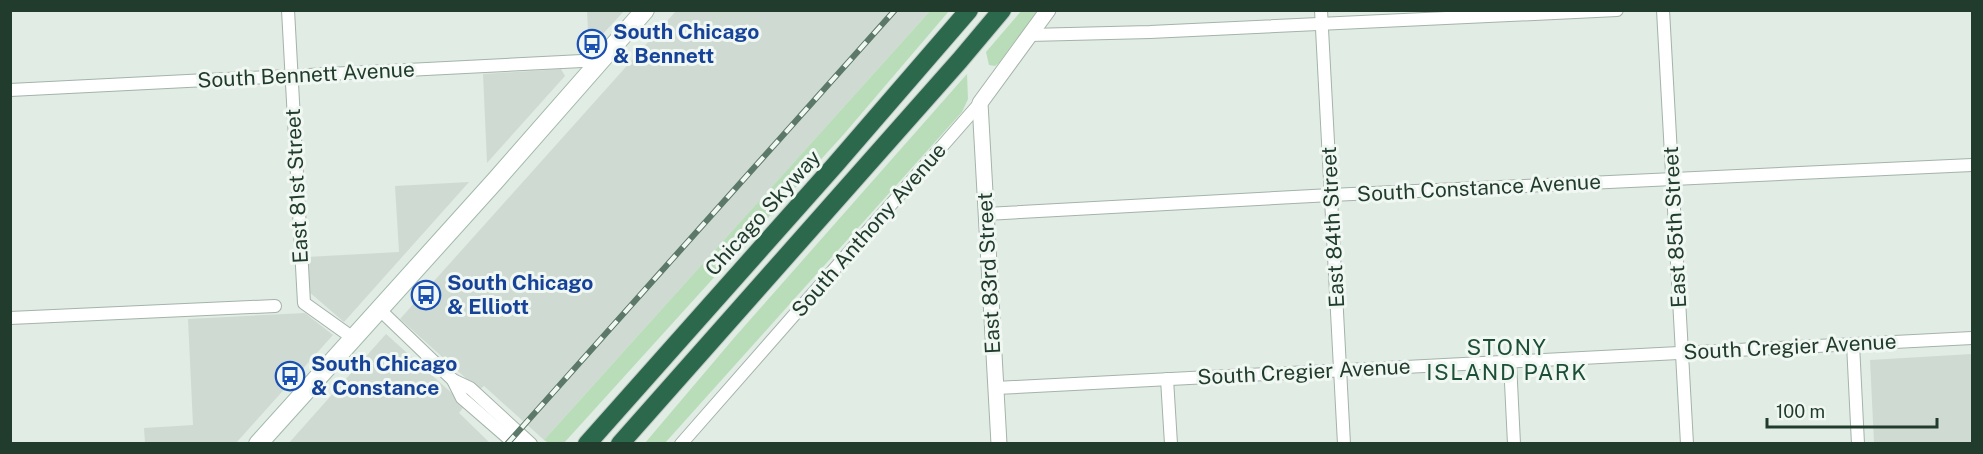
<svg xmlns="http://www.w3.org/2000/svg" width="1983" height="454" font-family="'Public Sans',sans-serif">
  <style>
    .built { fill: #cfdbd2 }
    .green { fill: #b9ddb9 }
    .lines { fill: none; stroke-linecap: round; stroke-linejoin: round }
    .minor-casing { stroke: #a3b4a9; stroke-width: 14 }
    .tertiary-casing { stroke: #a3b4a9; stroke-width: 17 }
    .secondary-casing { stroke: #a1baab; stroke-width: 20 }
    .motorway-casing { stroke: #c1c8c4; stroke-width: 20 }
    .minor { stroke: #fff; stroke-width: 12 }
    .tertiary { stroke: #fff; stroke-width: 15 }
    .secondary { stroke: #fff; stroke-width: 18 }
    .motorway { stroke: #2c694c; stroke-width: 18 }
    .rail-casing { stroke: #5b7868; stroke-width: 6 }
    .rail { stroke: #f1f8f3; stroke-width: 4; stroke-dasharray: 11; stroke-linecap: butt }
    .labels { text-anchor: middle; stroke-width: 6; stroke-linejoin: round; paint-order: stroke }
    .transit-label { font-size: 21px; font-weight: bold; fill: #164399; stroke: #f1f8f3; text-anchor: start }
    .street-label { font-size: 21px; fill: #213c2d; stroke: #f1f8f3 }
    .neighbourhood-label { font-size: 22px; letter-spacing: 1.5px; fill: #1c4f35; stroke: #f1f8f3 }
  </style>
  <rect width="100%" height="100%" fill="#e0ece4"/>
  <g class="built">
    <path d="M 587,11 L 624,11 L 589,49 Z"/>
    <path d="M 676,11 L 930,11 L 544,440 L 484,386 L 479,390 L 400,319 Z"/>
    <path d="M 561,69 L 565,76 L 487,163 L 483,74 Z"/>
    <path d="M 469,182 L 344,322 L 307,290 L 306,257 L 399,252 L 395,186 Z"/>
    <path d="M 305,313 L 333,335 L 236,443 L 145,443 L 144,428 L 193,425 L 188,319 Z"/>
    <path d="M 386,334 L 465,405 L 459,413 L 490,443 L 288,444 Z"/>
    <path d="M 1972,354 L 1972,443 L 1874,443 L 1870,360 Z"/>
  </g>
  <g class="green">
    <path d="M 1022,10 L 1037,11 L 999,63 L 995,66 L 989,65 L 986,52 Z"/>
    <path d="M 930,11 L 949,11 L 844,134 L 564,443 L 549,443 L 544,440 Z"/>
    <path d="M 967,74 L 968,99 L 962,112 L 665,443 L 645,443 L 734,338 Z"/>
  </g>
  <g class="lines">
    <g class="minor-casing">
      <g id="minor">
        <path d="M 288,10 L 304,303 L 353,338"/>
        <path d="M 1321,10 L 1344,444"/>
        <path d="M 1663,10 L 1687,444"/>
        <path d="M 1029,35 L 1150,32 L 1617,10"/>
        <path d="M 10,90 L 602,60"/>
        <path d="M 986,214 L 1331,195 L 1972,165"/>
        <path d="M 379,309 L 453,380 L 462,398 L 515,444"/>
        <path d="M 10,318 L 275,306"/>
        <path d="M 1853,344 L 1858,444"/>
        <path d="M 1510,362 L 1514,444"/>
        <path d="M 1167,379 L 1171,444"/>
        <path d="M 453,380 L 470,388 L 531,444"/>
        <path d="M 996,388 L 1972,338"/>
        <path d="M 681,444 L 980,103"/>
      </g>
    </g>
    <g class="tertiary-casing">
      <path id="tertiary" d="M 999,444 L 980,103 L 1048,10"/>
    </g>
    <g class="secondary-casing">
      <path id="secondary" d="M 258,444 L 495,181 L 645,10"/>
    </g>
    <g class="motorway-casing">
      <g id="motorway">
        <path d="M 587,444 L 835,165 L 969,10"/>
        <path d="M 620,444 L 960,60 L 1002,10"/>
      </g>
    </g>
    <use href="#minor" class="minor"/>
    <use href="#tertiary" class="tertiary"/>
    <use href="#secondary" class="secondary"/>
    <use href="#motorway" class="motorway"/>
    <g class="rail-casing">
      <path id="rail" d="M 507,444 L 895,10"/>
    </g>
    <use href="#rail" class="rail"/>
  </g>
  <defs>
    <g id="bus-ring" transform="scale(1.5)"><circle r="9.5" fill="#f1f8f3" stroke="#1a4fb4" stroke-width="1.5"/><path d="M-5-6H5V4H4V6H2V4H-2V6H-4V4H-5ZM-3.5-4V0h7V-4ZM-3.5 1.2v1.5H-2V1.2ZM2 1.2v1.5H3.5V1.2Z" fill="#1a4fb4"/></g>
  </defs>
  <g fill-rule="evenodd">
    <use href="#bus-ring" x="592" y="44"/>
    <use href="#bus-ring" x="426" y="295"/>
    <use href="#bus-ring" x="290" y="376"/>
  </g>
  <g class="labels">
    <g class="transit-label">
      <text x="613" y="39">South Chicago<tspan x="613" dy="24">&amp; Bennett</tspan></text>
      <text x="447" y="290">South Chicago<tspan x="447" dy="24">&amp; Elliott</tspan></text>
      <text x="311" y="371">South Chicago<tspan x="311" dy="24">&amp; Constance</tspan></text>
    </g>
    <g class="street-label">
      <text transform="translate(306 75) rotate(-3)" y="7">South Bennett Avenue</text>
      <text transform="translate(297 186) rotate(-93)" y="7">East 81st Street</text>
      <text transform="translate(1479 188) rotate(-3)" y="7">South Constance Avenue</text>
      <text transform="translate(763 213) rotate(-48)" y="7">Chicago Skyway</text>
      <text transform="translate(1333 227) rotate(-93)" y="7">East 84th Street</text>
      <text transform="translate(1675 227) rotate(-93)" y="7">East 85th Street</text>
      <text transform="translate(869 230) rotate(-49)" y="7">South Anthony Avenue</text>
      <text transform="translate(989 273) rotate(-93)" y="7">East 83rd Street</text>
      <text transform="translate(1790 347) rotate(-3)" y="7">South Cregier Avenue</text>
      <text transform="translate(1304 372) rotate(-3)" y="7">South Cregier Avenue</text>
    </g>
    <g class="neighbourhood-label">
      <text x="1507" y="355">STONY<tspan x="1507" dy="25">ISLAND PARK</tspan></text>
    </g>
  </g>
  <rect width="1983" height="454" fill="none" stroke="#213c2d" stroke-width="24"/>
  <path d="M1767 418v9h170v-9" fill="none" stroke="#213c2d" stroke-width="3"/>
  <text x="1776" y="418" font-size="18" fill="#213c2d" stroke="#f1f8f3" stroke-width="4.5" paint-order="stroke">100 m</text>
</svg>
